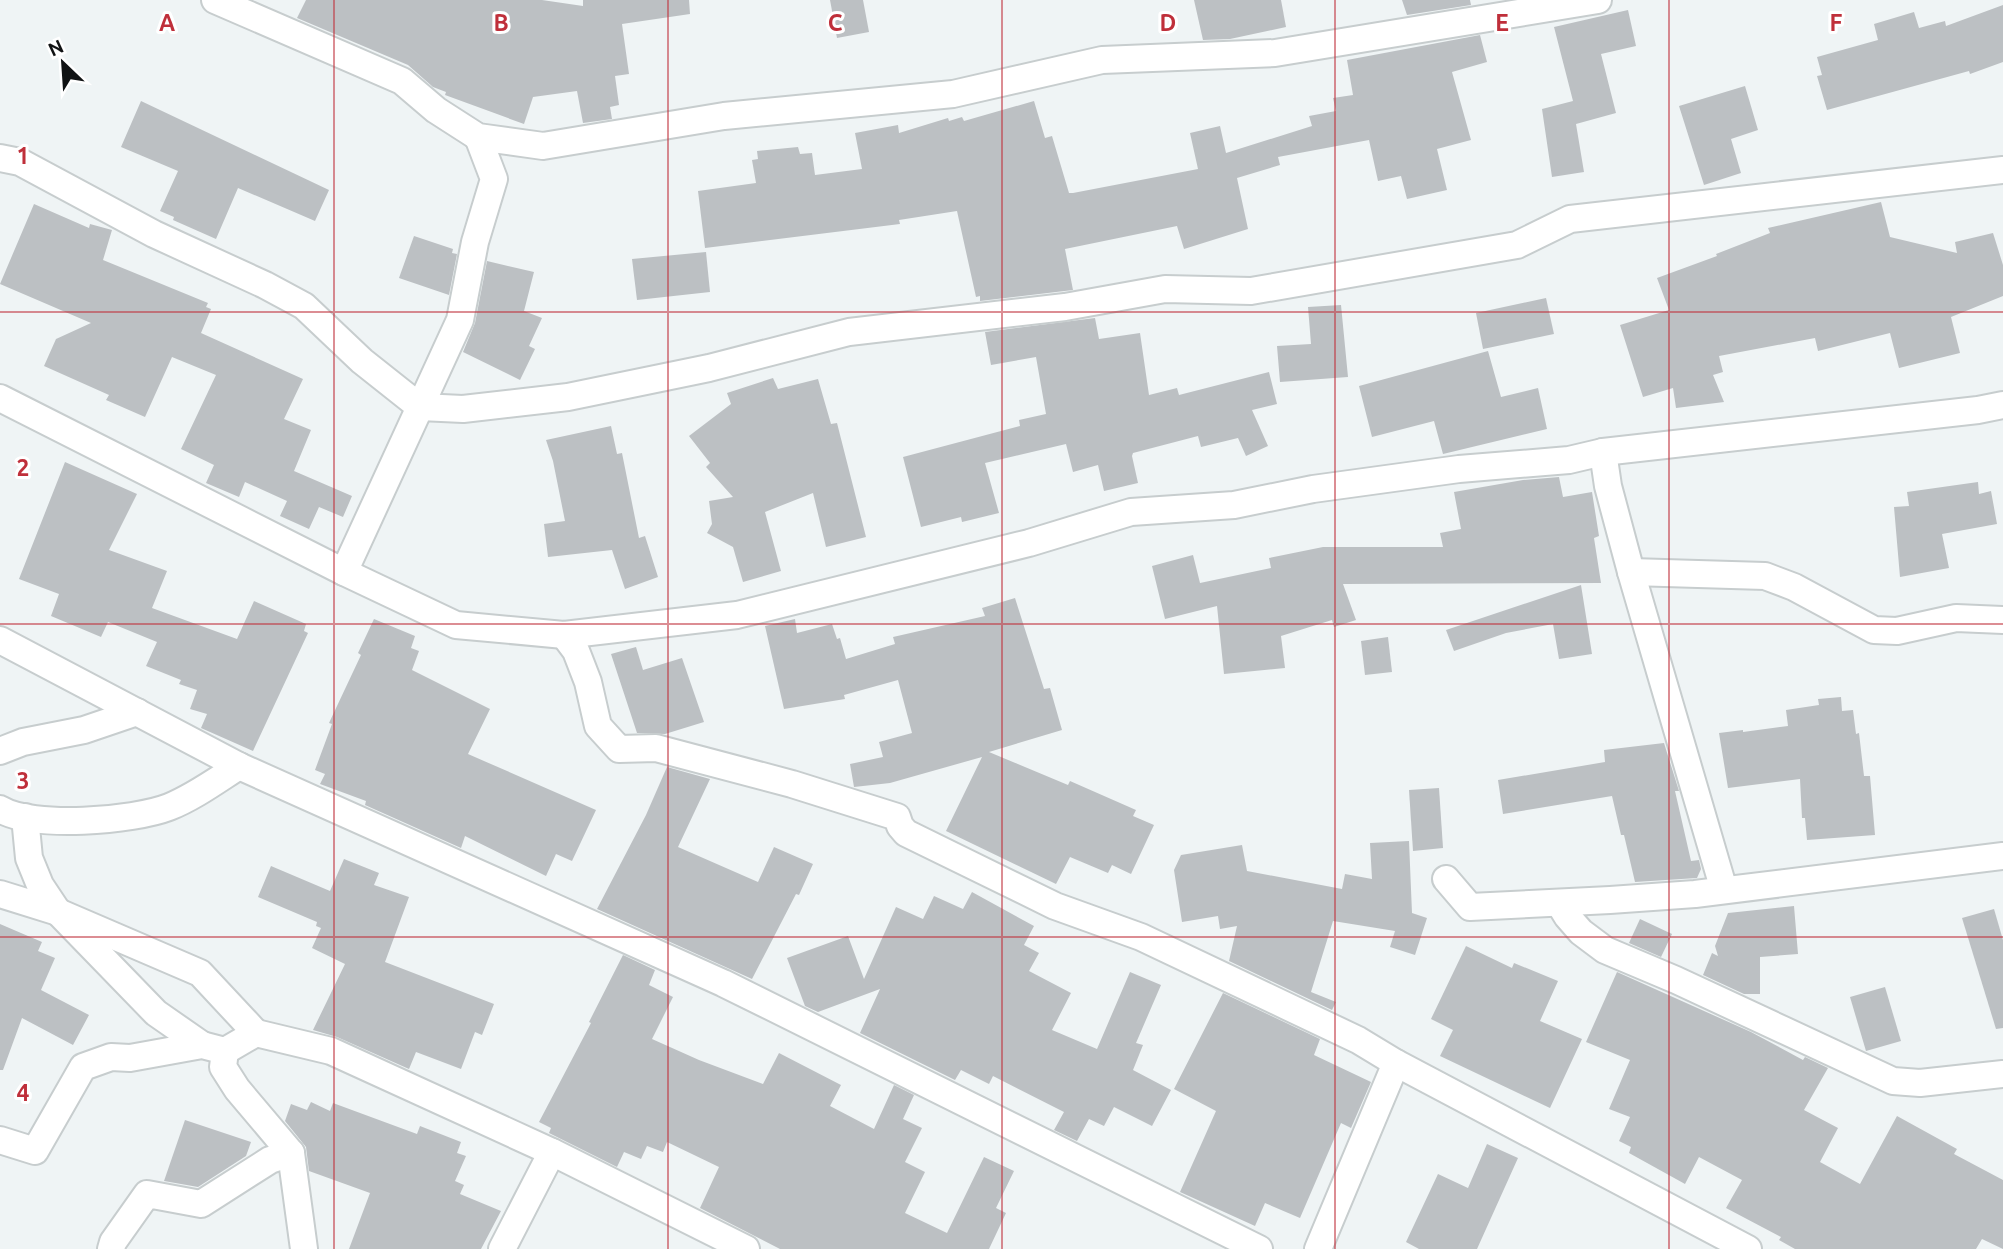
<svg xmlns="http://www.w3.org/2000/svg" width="2003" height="1249" font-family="Ubuntu,sans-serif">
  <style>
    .building { fill: #bcc0c3 }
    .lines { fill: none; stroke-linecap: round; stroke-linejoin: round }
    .minor-casing { stroke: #c7cdce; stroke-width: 30 }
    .minor { stroke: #fff; stroke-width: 26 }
    .grid { fill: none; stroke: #bf2f3a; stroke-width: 2; stroke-opacity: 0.55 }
    .grid-label { font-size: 23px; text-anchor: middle; font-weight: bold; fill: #bf2f3a; stroke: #fff; stroke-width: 6; stroke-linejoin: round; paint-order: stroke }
  </style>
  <rect width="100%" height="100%" fill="#eff4f5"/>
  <g class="building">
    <path d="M 306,0 L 542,0 L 583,6 L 583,0 L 689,0 L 690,14 L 622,24 L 629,74 L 615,76 L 619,105 L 610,107 L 612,119 L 583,123 L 577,91 L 533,97 L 524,124 L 445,95 L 446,92 L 433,87 L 408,65 L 297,18 Z"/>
    <path d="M 830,0 L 863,0 L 869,32 L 837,38 Z"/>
    <path d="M 1194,0 L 1281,0 L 1286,27 L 1230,39 L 1203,40 Z"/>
    <path d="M 1402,0 L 1470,0 L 1471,5 L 1407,15 Z"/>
    <path d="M 2003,5 L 2003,62 L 1970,74 L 1969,71 L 1827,110 L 1817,76 L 1822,75 L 1817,57 L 1878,40 L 1874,24 L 1914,12 L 1919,28 L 1945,21 L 1946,26 Z"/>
    <path d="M 1628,10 L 1636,46 L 1601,54 L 1616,113 L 1576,124 L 1584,172 L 1552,177 L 1542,109 L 1573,101 L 1554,27 Z"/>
    <path d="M 1480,35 L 1487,62 L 1452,72 L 1471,140 L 1437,149 L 1447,190 L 1407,199 L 1401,176 L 1378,181 L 1369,140 L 1278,157 L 1280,165 L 1237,178 L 1248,229 L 1184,249 L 1177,226 L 1065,249 L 1073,290 L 980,301 L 980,296 L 976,297 L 957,211 L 899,220 L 900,224 L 705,248 L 698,191 L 756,183 L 752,160 L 758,159 L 757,151 L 798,147 L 800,154 L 812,153 L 815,175 L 862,169 L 855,133 L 898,125 L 899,133 L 948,118 L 949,121 L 962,117 L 964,121 L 1034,101 L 1045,138 L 1052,136 L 1069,193 L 1073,193 L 1198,169 L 1190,133 L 1220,126 L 1226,153 L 1312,126 L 1309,116 L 1336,111 L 1333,98 L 1353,95 L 1347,60 Z"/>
    <path d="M 1745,86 L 1758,130 L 1731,139 L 1741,173 L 1704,185 L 1679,106 Z"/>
    <path d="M 141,101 L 329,190 L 315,221 L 238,188 L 216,239 L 173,220 L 174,217 L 160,211 L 178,171 L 121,147 Z"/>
    <path d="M 1881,202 L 1890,237 L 1957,253 L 1955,242 L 1993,233 L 2003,265 L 2003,296 L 1951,317 L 1960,353 L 1899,368 L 1890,333 L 1818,351 L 1815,338 L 1719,356 L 1723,372 L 1713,375 L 1724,402 L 1676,408 L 1673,388 L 1643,397 L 1620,325 L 1669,310 L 1657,278 L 1717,256 L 1716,254 L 1770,233 L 1768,228 Z"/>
    <path d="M 34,204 L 89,228 L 90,224 L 112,230 L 103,260 L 208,303 L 206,307 L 211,309 L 201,333 L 303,379 L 284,419 L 311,430 L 294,471 L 352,496 L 343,517 L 319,507 L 309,529 L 280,516 L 287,501 L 245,482 L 239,497 L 206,483 L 214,465 L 181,449 L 216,375 L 172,357 L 145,417 L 106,400 L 109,395 L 44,366 L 56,339 L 91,323 L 0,284 Z"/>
    <path d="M 414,236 L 453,249 L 452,253 L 457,254 L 449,295 L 399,278 Z"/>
    <path d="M 706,252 L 710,292 L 637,300 L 632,259 Z"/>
    <path d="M 487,261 L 534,272 L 524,311 L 542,318 L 529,346 L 535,349 L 520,380 L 463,352 L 475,323 Z"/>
    <path d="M 1546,298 L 1554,334 L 1483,349 L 1476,313 Z"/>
    <path d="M 1341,305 L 1348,377 L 1280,382 L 1277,346 L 1311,344 L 1308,307 Z"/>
    <path d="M 1095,318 L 1099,339 L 1140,333 L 1149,395 L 1177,388 L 1179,395 L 1269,372 L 1277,404 L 1252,410 L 1268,446 L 1246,456 L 1238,438 L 1201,447 L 1198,436 L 1133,453 L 1132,456 L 1138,483 L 1104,491 L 1098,465 L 1073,472 L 1066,444 L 985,463 L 999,513 L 962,522 L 961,517 L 921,527 L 903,457 L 1020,426 L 1019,420 L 1046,414 L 1036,357 L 991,365 L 985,332 Z"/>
    <path d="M 1488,351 L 1501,397 L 1538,388 L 1547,429 L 1443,454 L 1434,421 L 1372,437 L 1359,386 Z"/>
    <path d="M 773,378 L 778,389 L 818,379 L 831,424 L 837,423 L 866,537 L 826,547 L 813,493 L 765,512 L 781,571 L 743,582 L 733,547 L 707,533 L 712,524 L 709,501 L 733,497 L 706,467 L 710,463 L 689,436 L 731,404 L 727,393 Z"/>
    <path d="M 611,426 L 617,454 L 622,453 L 639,538 L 645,536 L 658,577 L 625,589 L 612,550 L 548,557 L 544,524 L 565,521 L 553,461 L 546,440 Z"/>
    <path d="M 65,462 L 137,494 L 109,550 L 167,571 L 152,608 L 237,639 L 254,601 L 306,624 L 304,631 L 308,633 L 253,751 L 201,728 L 207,714 L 190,709 L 197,690 L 179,684 L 181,680 L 146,666 L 157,642 L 108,622 L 101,637 L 51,616 L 59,594 L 19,579 Z"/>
    <path d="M 1559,477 L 1563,497 L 1592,492 L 1599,536 L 1594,538 L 1601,583 L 1343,584 L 1356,620 L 1334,627 L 1332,620 L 1281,636 L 1285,668 L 1224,674 L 1217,606 L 1165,619 L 1152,566 L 1193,555 L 1200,583 L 1271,568 L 1269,558 L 1323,547 L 1443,547 L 1440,533 L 1461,529 L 1454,492 L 1523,480 Z"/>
    <path d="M 1978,482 L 1979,494 L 1991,491 L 1997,524 L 1942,534 L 1949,568 L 1900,577 L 1894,507 L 1909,506 L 1907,492 Z"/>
    <path d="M 1581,585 L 1592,654 L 1559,659 L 1553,624 L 1506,633 L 1454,651 L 1446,630 Z"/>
    <path d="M 1015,598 L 1044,689 L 1050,688 L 1062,730 L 989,752 L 1068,785 L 1070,781 L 1136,810 L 1133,816 L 1154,825 L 1131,874 L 1112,865 L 1108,873 L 1070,857 L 1056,884 L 946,831 L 982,757 L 890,783 L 854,787 L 850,764 L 883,757 L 879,742 L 912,733 L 898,680 L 844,695 L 845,699 L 784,709 L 765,626 L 795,619 L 797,633 L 832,624 L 837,639 L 840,638 L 846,659 L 895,644 L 893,637 L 985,616 L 982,608 Z"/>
    <path d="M 374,619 L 415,636 L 411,648 L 419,651 L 412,670 L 490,709 L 468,754 L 596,810 L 572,861 L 556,854 L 546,876 L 465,836 L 461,848 L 365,805 L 366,801 L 320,784 L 325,774 L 315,770 L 332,724 L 329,723 L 361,655 L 358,653 Z"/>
    <path d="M 1388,637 L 1392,672 L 1365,675 L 1361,641 Z"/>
    <path d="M 636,647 L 643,670 L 682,658 L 704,722 L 665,734 L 637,733 L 611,654 Z"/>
    <path d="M 1841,697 L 1842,711 L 1853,710 L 1856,734 L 1859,733 L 1864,776 L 1870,776 L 1875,835 L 1807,840 L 1805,818 L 1802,818 L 1800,779 L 1728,788 L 1719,733 L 1743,730 L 1743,732 L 1788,726 L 1786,710 L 1819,705 L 1818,699 Z"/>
    <path d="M 1664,743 L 1679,791 L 1675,791 L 1691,861 L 1699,860 L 1701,869 L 1697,878 L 1635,882 L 1624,835 L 1621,835 L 1612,796 L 1503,814 L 1498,780 L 1605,762 L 1604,750 Z"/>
    <path d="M 667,767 L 710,779 L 678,847 L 758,882 L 774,847 L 813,864 L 799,895 L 796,894 L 752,979 L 597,909 L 646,815 Z"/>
    <path d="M 1439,788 L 1443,848 L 1413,851 L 1409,790 Z"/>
    <path d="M 1409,841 L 1412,913 L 1427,918 L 1415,955 L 1390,947 L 1395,931 L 1333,921 L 1311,992 L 1336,1002 L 1332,1010 L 1229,961 L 1237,926 L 1220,929 L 1218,916 L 1182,922 L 1174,870 L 1181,855 L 1242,845 L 1247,871 L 1342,889 L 1345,874 L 1372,879 L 1370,843 Z"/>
    <path d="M 344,859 L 379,873 L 374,885 L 409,897 L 385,962 L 494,1004 L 482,1035 L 475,1032 L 461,1069 L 416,1052 L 409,1069 L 337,1037 L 313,1030 L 345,964 L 312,948 L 321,928 L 316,926 L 317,922 L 258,897 L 271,866 L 330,891 Z"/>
    <path d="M 972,892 L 1034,926 L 1024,945 L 1039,953 L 1029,971 L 1071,993 L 1052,1030 L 1097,1049 L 1130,972 L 1161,985 L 1136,1043 L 1143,1045 L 1133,1070 L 1171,1090 L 1152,1126 L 1114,1107 L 1104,1126 L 1089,1119 L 1077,1141 L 1054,1130 L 1064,1112 L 993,1076 L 989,1084 L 961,1070 L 955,1080 L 860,1033 L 880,989 L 818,1012 L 805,1006 L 787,958 L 848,936 L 864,979 L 896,907 L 923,919 L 934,896 L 963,909 Z"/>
    <path d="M 1794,906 L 1798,954 L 1760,957 L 1760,994 L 1744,994 L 1703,975 L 1712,953 L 1718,956 L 1715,946 L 1728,913 Z"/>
    <path d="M 1994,909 L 2003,940 L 2003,1028 L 1996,1029 L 1962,918 Z"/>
    <path d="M 1640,919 L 1672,934 L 1661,957 L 1629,943 Z"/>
    <path d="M 0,924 L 42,942 L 38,951 L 55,958 L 41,990 L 89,1015 L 73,1045 L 22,1018 L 3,1070 L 0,1070 Z"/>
    <path d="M 1466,946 L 1512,968 L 1514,963 L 1558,981 L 1540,1021 L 1582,1039 L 1550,1108 L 1440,1056 L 1453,1030 L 1431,1019 Z"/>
    <path d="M 623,955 L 655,970 L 649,985 L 673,997 L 652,1039 L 699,1060 L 763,1084 L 779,1053 L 841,1085 L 830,1106 L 874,1129 L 894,1085 L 914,1095 L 903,1119 L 922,1128 L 905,1162 L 925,1172 L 905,1213 L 947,1233 L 984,1157 L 1014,1171 L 996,1208 L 1006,1213 L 989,1249 L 780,1249 L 700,1208 L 719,1167 L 667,1142 L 663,1152 L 647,1146 L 641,1159 L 624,1152 L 617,1167 L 549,1133 L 551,1128 L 539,1122 L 591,1023 L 589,1022 Z"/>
    <path d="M 1617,972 L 1751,1032 L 1803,1060 L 1805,1057 L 1828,1068 L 1804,1110 L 1838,1128 L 1820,1162 L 1860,1184 L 1897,1116 L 1957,1149 L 1954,1154 L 2003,1180 L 2003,1249 L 1982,1239 L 1976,1249 L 1795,1249 L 1779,1240 L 1781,1237 L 1726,1208 L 1742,1180 L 1699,1157 L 1685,1184 L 1629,1153 L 1631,1147 L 1619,1141 L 1630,1117 L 1609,1109 L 1630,1060 L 1586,1042 Z"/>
    <path d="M 1885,987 L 1901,1041 L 1866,1051 L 1850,997 Z"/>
    <path d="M 1223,993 L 1320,1039 L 1314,1055 L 1371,1082 L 1351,1128 L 1341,1123 L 1300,1218 L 1265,1203 L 1255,1226 L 1180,1192 L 1216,1111 L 1174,1089 Z"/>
    <path d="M 311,1102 L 330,1111 L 333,1103 L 417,1134 L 420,1126 L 461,1142 L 457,1153 L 466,1156 L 455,1181 L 464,1185 L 460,1194 L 501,1211 L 481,1249 L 349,1249 L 370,1193 L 309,1171 L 306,1147 L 285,1121 L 291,1104 L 307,1110 Z"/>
    <path d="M 185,1120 L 251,1142 L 246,1156 L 198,1187 L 164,1181 Z"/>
    <path d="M 1487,1144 L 1518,1158 L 1477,1249 L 1419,1249 L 1406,1242 L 1438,1174 L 1468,1188 Z"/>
  </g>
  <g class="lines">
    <g class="minor-casing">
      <g id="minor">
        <path d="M 215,0 L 402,81 L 436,110 L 478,137 L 543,146 L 724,116 L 953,94 L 1102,60 L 1275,53 L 1598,0"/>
        <path d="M 0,158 L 20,162 L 154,234 L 265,285 L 304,306 L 362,361 L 420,407 L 463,409 L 568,397 L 709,368 L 849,332 L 1065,307 L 1165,289 L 1251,291 L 1517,245 L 1570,219 L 2003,170"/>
        <path d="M 0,398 L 344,572 L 456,625 L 564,635 L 737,615 L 1029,543 L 1131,512 L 1234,505 L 1313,489 L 1459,469 L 1569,460 L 1603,452 L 1608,486 L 1631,572 L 1724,890"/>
        <path d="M 1603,452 L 1978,410 L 2003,405"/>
        <path d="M 344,572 L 460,320 L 475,242 L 494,179 L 478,137"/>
        <path d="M 1631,572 L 1765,576 L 1794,587 L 1874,630 L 1897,631 L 1956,618 L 2003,620"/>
        <path d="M 564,635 L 576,651 L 588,682 L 598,726 L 619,749 L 656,748 L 792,784 L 897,817 L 900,826 L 906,833 L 1055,906 L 1141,937 L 1358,1040 L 1396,1063 L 1318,1249"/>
        <path d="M 0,640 L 239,766 L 723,983 L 1259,1249"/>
        <path d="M 0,751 L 23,742 L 84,730 L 137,712"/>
        <path d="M 0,809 C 33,829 133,821 169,807 C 194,797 217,780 239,766"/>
        <path d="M 25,817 L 29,858 L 40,885 L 58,912 L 156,1013 L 202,1045"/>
        <path d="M 1446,879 L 1470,907 L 1610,900 L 1695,894 L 2003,856"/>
        <path d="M 0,894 L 58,912 L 200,973 L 256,1033"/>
        <path d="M 1559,903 L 1567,916 L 1581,932 L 1605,950 L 1676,980 L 1893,1081 L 1920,1083 L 2003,1074"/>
        <path d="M 225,1051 L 256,1033 L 331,1051 L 552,1152 L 746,1249"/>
        <path d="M 1396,1063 L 1748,1249"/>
        <path d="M 0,1140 L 35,1151 L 83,1067 L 111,1057 L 130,1058 L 202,1045 L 225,1051 L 223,1067 L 237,1089 L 291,1153 L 304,1249"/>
        <path d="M 111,1249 L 113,1242 L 147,1194 L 201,1204 L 270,1160 L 291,1153"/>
        <path d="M 502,1249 L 552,1152"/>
      </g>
    </g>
    <use href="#minor" class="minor"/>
  </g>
  <path class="grid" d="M 334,0 L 334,1249M 668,0 L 668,1249M 1002,0 L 1002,1249M 1335,0 L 1335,1249M 1669,0 L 1669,1249M 0,312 L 2003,312M 0,624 L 2003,624M 0,937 L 2003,937"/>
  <g class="grid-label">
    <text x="167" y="31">A</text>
    <text x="501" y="31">B</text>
    <text x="835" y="31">C</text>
    <text x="1168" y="31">D</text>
    <text x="1502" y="31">E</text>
    <text x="1836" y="31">F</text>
    <text x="23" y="164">1</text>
    <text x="23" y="476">2</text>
    <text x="23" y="789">3</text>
    <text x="23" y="1101">4</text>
  </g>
  <g transform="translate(63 63) rotate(335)" stroke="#ffffff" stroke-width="5" paint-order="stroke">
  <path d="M0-5L12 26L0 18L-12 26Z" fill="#111314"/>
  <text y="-10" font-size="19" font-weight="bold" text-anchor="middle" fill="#111314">N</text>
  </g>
</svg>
